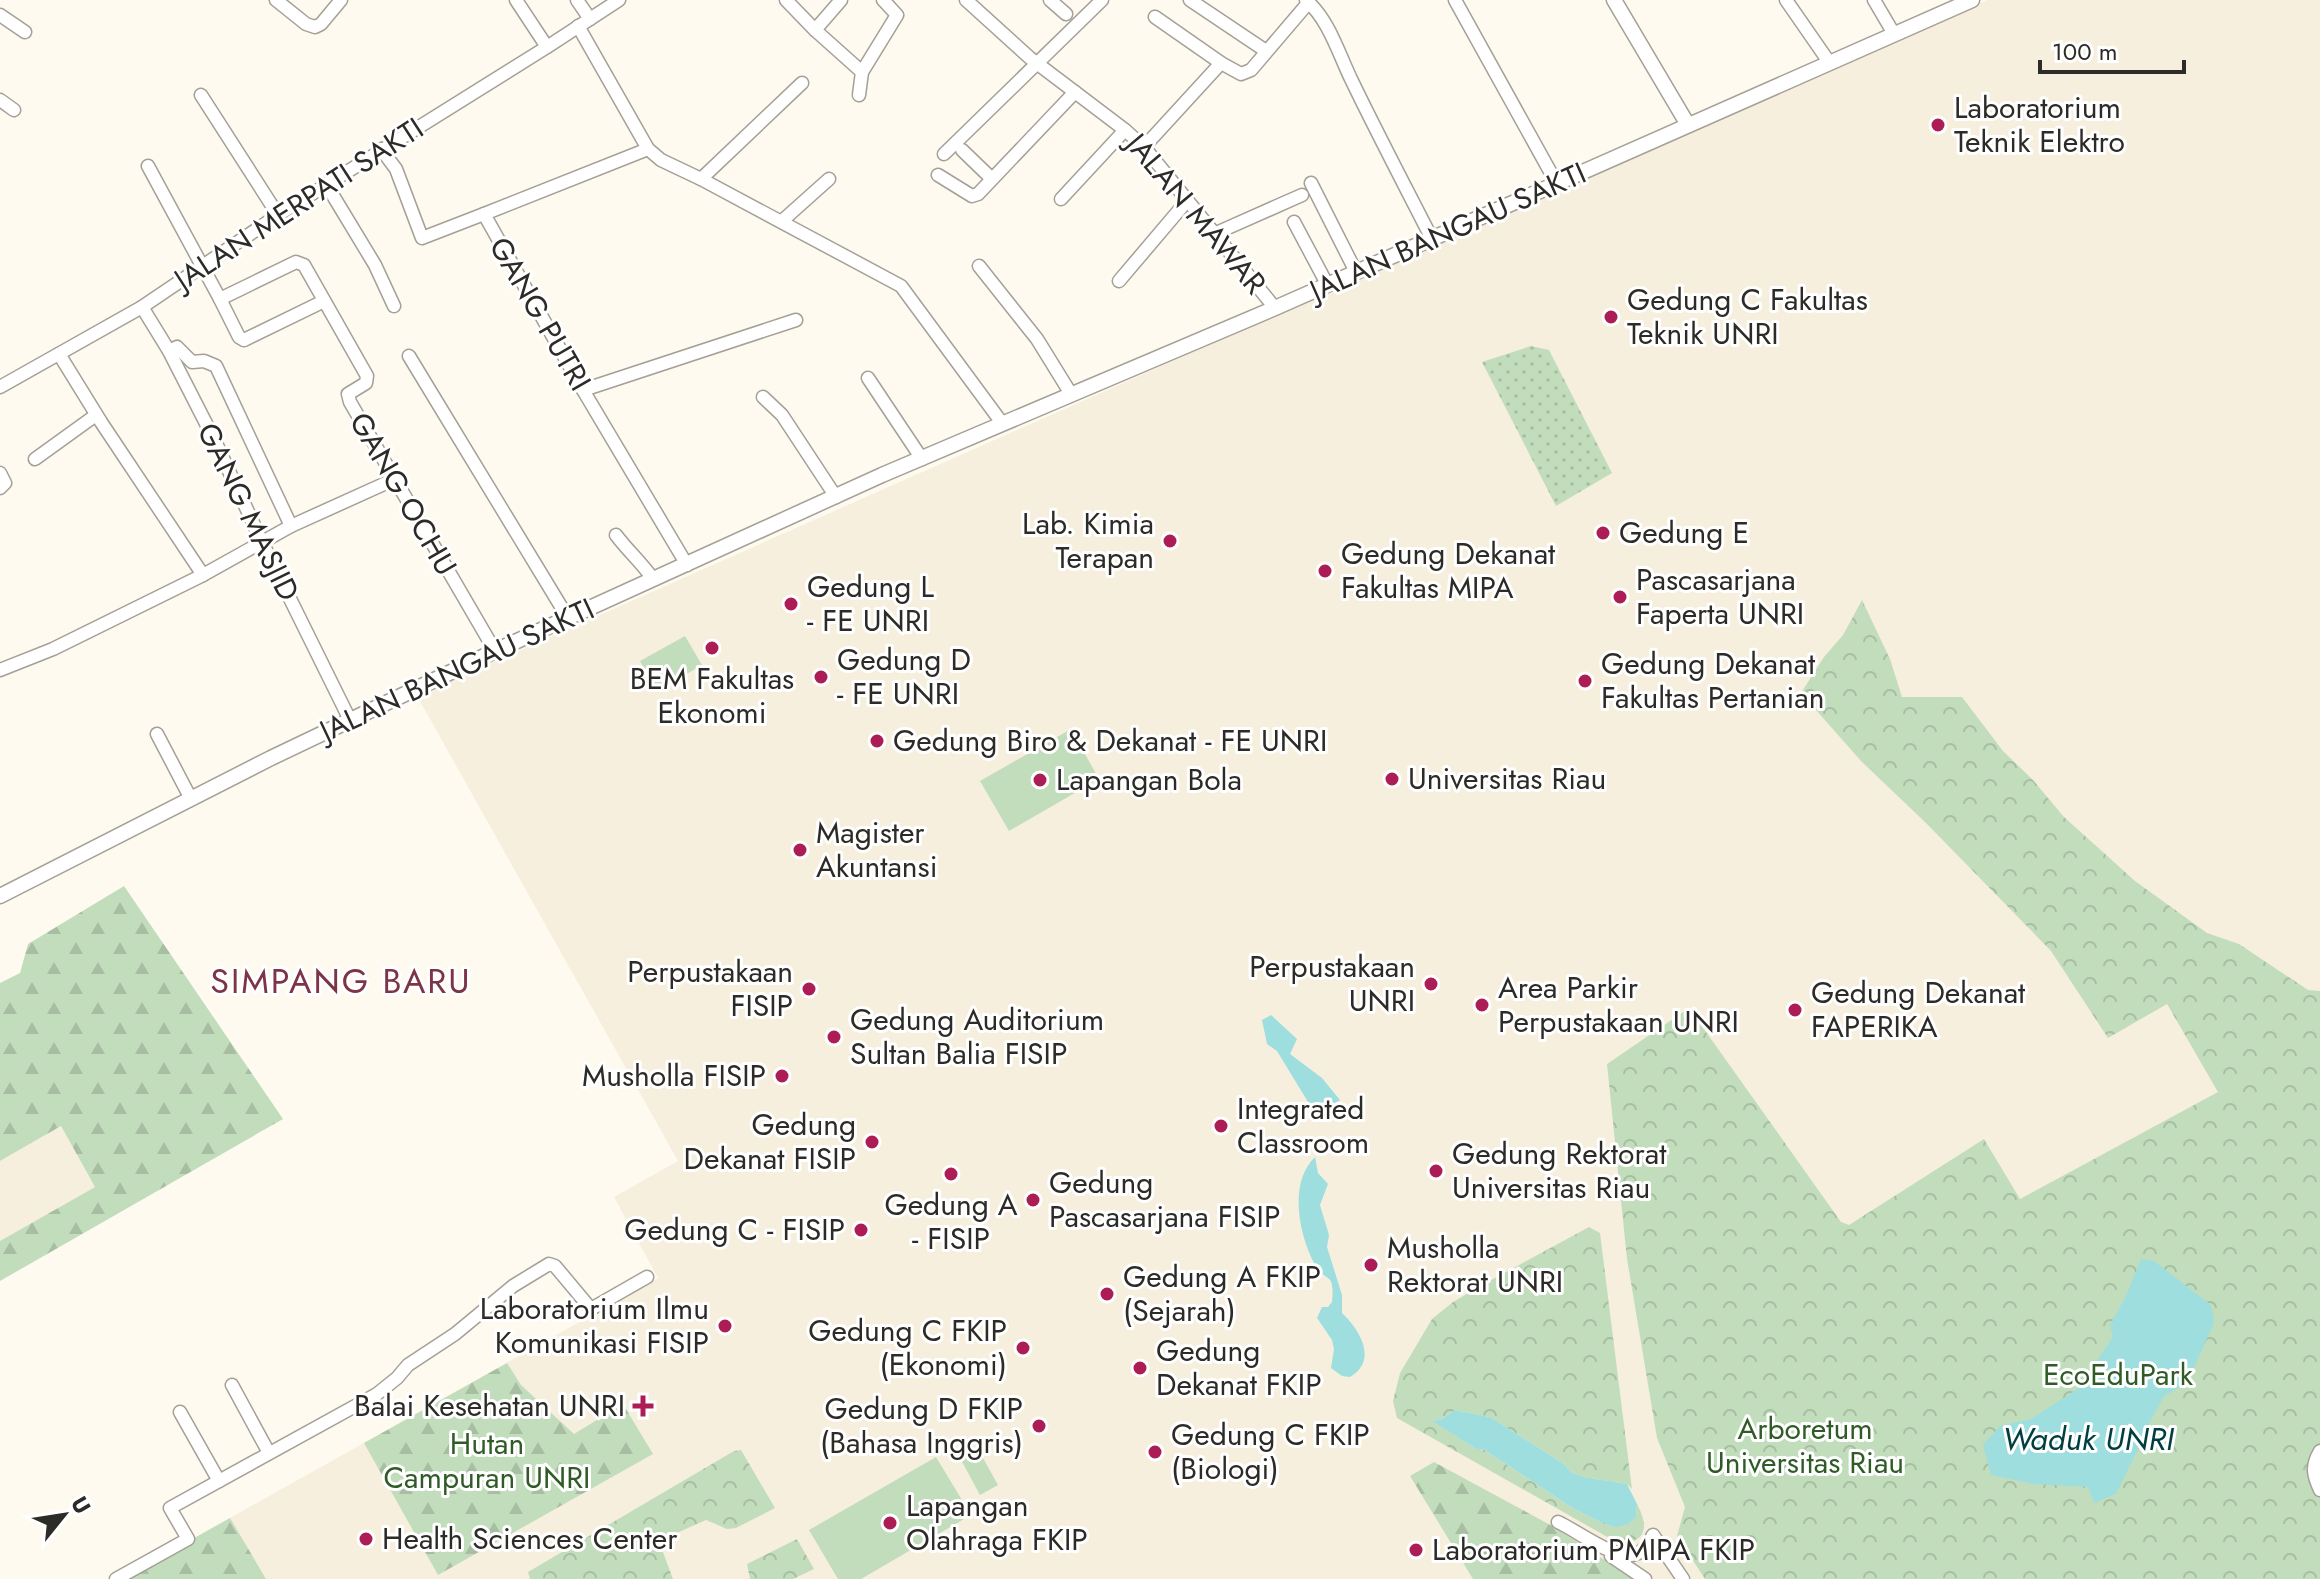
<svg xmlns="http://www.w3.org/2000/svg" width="2320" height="1579" font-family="Jost,sans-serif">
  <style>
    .built { fill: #f7efde }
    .grass { fill: url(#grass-dots) }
    .forest { fill: url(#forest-firs) }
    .park { fill: url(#park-crowns) }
    .garden { fill: #c2ddbc }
    .water { fill: #9edede }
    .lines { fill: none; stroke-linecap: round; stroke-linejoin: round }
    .minor-casing { stroke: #a5a097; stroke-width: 15 }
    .tertiary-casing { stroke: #a5a097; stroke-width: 17 }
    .minor { stroke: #fff; stroke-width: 12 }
    .tertiary { stroke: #fff; stroke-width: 14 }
    .poi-dot { fill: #ad1d55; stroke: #fff; stroke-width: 3 }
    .labels { text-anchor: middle; stroke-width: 6; stroke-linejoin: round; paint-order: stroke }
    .poi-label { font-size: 30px; fill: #2d2b27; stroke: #fff; text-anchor: start }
    .street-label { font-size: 30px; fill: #2d2b27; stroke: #fff }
    .park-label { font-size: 30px; fill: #305b27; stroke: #fff }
    .water-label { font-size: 32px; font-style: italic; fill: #003e3f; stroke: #fff }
    .quarter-label { font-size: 34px; letter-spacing: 2px; fill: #7b3448; stroke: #fff }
  </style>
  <defs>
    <pattern id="grass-dots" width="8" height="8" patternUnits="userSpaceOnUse" patternTransform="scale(2)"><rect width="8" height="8" fill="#c2ddbc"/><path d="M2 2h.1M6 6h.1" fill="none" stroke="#a7bea2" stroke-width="1.8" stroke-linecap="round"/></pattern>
    <pattern id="forest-firs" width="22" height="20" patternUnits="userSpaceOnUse" patternTransform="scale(2)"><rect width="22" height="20" fill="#c2ddbc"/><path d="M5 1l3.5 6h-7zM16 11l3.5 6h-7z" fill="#a7bea2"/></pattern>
    <pattern id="park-crowns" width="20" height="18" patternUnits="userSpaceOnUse" patternTransform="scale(2)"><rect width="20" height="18" fill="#c2ddbc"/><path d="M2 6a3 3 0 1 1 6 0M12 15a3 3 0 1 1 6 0" fill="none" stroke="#a7bea2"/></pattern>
  </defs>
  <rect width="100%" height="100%" fill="#fefaef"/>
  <g class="built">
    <path d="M 1987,0 L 2320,0 L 2320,1579 L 121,1579 L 658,1278 L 614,1197 L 678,1161 L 417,696 Z"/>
    <path d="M 61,1126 L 95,1187 L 0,1241 L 0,1161 Z"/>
  </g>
  <path class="grass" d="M 1531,346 L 1549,350 L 1612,473 L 1556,506 L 1482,362 Z"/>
  <g class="forest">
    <path d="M 124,886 L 283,1119 L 0,1281 L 0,1241 L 95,1187 L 61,1126 L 0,1161 L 0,983 L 20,973 L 28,944 Z"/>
    <path d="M 507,1363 L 521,1385 L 574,1434 L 623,1404 L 653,1454 L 438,1575 L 364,1443 Z"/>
    <path d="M 1434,1462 L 1554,1527 L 1634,1579 L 1473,1579 L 1410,1476 Z"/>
    <path d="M 230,1518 L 266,1579 L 121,1579 Z"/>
  </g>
  <g class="park">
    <path d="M 1862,600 L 1890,659 L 1902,697 L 1962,697 L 2003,751 L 2033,780 L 2064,817 L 2135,881 L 2207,933 L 2239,944 L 2308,990 L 2320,991 L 2320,1579 L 1705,1579 L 1677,1536 L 1685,1507 L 1657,1438 L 1627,1259 L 1607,1064 L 1689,1008 L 1841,1222 L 1849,1225 L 1984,1139 L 2020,1199 L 2218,1092 L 2167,1004 L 2108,1038 L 2051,951 L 1926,823 L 1861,761 L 1801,693 L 1824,657 L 1843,635 Z"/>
    <path d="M 1589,1227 L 1600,1233 L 1632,1489 L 1627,1484 L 1584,1477 L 1571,1472 L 1564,1464 L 1490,1417 L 1455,1410 L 1442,1419 L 1433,1421 L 1478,1450 L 1483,1449 L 1574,1509 L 1600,1522 L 1636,1517 L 1637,1504 C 1649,1526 1647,1544 1618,1543 L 1397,1418 L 1393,1401 L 1400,1373 L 1432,1319 L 1453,1302 L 1482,1285 Z"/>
    <path d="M 741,1450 L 775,1508 L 736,1528 L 727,1529 L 706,1520 L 670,1536 L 660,1544 L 673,1579 L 530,1579 L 528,1572 L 734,1451 Z"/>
    <path d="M 797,1539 L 814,1569 L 793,1579 L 750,1579 L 747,1564 Z"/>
  </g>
  <g class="garden">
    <path d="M 685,636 L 702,665 L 656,692 L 640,661 Z"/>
    <path d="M 1071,729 L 1099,779 L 1009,831 L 980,781 Z"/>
    <path d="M 978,1449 L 998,1485 L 980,1495 L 960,1458 Z"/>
    <path d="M 936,1457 L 971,1515 L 861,1579 L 838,1579 L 809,1530 Z"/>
  </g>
  <g class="water">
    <path d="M 1271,1015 L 1297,1039 L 1290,1054 L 1322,1078 L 1340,1100 L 1316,1115 L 1277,1051 L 1267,1044 L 1262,1020 Z"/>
    <path d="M 1315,1157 L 1318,1173 L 1328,1184 L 1320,1205 L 1329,1235 L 1327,1247 L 1342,1295 L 1342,1313 C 1359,1329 1379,1360 1350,1377 L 1342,1376 L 1331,1368 L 1334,1349 L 1332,1340 L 1317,1318 L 1322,1307 L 1328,1307 L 1332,1302 C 1335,1270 1326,1284 1315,1265 C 1299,1235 1288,1183 1315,1157 Z"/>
    <path d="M 2141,1259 L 2154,1261 L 2211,1305 L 2214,1323 L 2187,1383 L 2164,1396 L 2143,1435 L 2148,1449 L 2138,1449 L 2116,1494 L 2094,1503 L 2088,1487 L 2034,1484 L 1991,1475 L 1983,1445 L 2000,1426 L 2031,1419 L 2079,1388 L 2113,1337 L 2110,1325 L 2125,1298 Z"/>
    <path d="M 1455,1410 L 1490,1417 L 1564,1464 L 1571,1472 L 1584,1477 L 1627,1484 L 1637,1504 L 1636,1517 L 1628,1524 L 1616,1527 L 1600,1522 L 1574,1509 L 1483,1449 L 1478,1450 L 1432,1421 L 1442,1419 Z"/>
  </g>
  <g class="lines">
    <g class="minor-casing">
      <g id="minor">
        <path d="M 276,0 L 306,24 L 315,27 L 321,24 L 341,0"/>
        <path d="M 577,0 L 590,19"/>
        <path d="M 786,0 L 815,30 L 862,72 L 897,15 L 883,0"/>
        <path d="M 966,0 L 1030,58 L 1125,130 L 1144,147 L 1275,308"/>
        <path d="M 1050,0 L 1066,14"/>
        <path d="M 1190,0 L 1266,51"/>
        <path d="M 1306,0 C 1329,20 1338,52 1351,79 C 1377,133 1405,186 1432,239"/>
        <path d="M 1455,0 L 1557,184"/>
        <path d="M 1786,0 L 1829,62"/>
        <path d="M 1874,0 L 1894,34"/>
        <path d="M 0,15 L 25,32"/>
        <path d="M 1155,17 L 1221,63 L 1241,74 L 1251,70 L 1309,2"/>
        <path d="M 578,26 L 648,149 L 661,160 L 701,179 L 901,286 L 1002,423"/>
        <path d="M 815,30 L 841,0"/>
        <path d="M 547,47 L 619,0"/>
        <path d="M 201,95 L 278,215"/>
        <path d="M 859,95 L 862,72"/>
        <path d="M 0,100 L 14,110"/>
        <path d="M 1144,147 L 1221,63"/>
        <path d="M 381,149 L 396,169 L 422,238 L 484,214"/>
        <path d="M 648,149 L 484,214 L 583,390 L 687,565"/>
        <path d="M 962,150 L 992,179"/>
        <path d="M 944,154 L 1102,0"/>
        <path d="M 148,166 L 220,299 L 296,262 L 304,265 L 367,376 L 366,383 L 348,394 L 350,402 L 495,651"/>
        <path d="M 938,175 L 972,196 L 978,194 L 1075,92"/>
        <path d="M 701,179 L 802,83"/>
        <path d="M 1311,183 L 1356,272"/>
        <path d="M 326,184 L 375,265 L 394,306"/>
        <path d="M 1061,199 L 1125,130"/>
        <path d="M 782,221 L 829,179"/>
        <path d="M 1294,222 L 1327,284"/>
        <path d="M 1214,234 L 1302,195"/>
        <path d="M 979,266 L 1037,339 L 1071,394"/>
        <path d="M 1119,281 L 1186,202"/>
        <path d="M 220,299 L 239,337 L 244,340 L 324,301"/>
        <path d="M 142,307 L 169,351 L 215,441 L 262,542 L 350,720"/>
        <path d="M 169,351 L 177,347 L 192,362 L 204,361 L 216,366 L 291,526"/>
        <path d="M 59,354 L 101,422 L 203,575"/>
        <path d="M 409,356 L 568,618"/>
        <path d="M 868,378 L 922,459"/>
        <path d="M 0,387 L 142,307 L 278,215 L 547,47 L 516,0"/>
        <path d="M 583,390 L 796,320"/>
        <path d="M 763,397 L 782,415 L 836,497"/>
        <path d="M 35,459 L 96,415"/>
        <path d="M 0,473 L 5,483 L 0,488"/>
        <path d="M 616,535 C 628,551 641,562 653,579"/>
        <path d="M 0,670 L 53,649 L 203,575 L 291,526 L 395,479"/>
        <path d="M 157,734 L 191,799"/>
        <path d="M 232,1385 L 269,1453"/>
        <path d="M 180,1412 L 219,1481"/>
        <path d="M 2320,1451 C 2311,1466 2313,1475 2320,1490"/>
        <path d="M 1558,1522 C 1576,1530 1617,1562 1636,1554 C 1645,1551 1649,1542 1653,1535 L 1683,1579"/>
        <path d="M 1611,1556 L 1645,1579"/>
        <path d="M 116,1579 L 188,1539 L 170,1508 L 377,1394 L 397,1378 L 408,1365 L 455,1334 L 513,1286 L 549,1264 L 555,1266 L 591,1309 L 647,1277"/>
      </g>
    </g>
    <g class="tertiary-casing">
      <g id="tertiary">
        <path d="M 1614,0 L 1688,125"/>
        <path d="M 0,896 L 271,758 L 495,651 L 882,475 L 1275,308 L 1972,0"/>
      </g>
    </g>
    <use href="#minor" class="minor"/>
    <use href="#tertiary" class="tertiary"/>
  </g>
  <g class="poi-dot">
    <circle cx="1938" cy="125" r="8"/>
    <circle cx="1611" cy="317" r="8"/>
    <circle cx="1603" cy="533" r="8"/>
    <circle cx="1170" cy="541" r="8"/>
    <circle cx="1325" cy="571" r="8"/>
    <circle cx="1620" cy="597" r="8"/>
    <circle cx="791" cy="604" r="8"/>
    <circle cx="712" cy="648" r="8"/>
    <circle cx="821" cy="677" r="8"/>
    <circle cx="1585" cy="681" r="8"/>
    <circle cx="877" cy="741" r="8"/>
    <circle cx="1392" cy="779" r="8"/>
    <circle cx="1040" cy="780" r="8"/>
    <circle cx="800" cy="850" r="8"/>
    <circle cx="1431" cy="984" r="8"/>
    <circle cx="809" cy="989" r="8"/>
    <circle cx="1482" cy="1005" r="8"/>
    <circle cx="1795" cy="1010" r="8"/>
    <circle cx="834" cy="1037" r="8"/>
    <circle cx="782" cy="1076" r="8"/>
    <circle cx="1221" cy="1126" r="8"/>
    <circle cx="872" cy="1142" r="8"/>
    <circle cx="1436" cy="1171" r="8"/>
    <circle cx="951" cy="1174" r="8"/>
    <circle cx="1033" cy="1200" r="8"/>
    <circle cx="861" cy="1230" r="8"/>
    <circle cx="1371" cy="1265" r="8"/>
    <circle cx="1107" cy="1294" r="8"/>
    <circle cx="725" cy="1326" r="8"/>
    <circle cx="1023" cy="1348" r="8"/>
    <circle cx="1140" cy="1368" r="8"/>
    <path d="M639 1394h8v8h8v8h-8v8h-8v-8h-8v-8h8z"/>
    <circle cx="1039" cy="1426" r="8"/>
    <circle cx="1155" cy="1452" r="8"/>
    <circle cx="890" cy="1523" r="8"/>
    <circle cx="366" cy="1539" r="8"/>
    <circle cx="1416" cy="1550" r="8"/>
  </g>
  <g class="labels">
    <g class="poi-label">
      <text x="1954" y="118">Laboratorium<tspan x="1954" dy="34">Teknik Elektro</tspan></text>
      <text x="1627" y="310">Gedung C Fakultas<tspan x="1627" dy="34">Teknik UNRI</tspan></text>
      <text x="1154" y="534" text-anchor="end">Lab. Kimia<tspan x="1154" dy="34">Terapan</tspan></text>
      <text x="1619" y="543">Gedung E</text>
      <text x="1341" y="564">Gedung Dekanat<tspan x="1341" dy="34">Fakultas MIPA</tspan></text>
      <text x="1636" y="590">Pascasarjana<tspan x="1636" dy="34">Faperta UNRI</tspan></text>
      <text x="807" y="597">Gedung L<tspan x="807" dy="34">- FE UNRI</tspan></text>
      <text x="837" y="670">Gedung D<tspan x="837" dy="34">- FE UNRI</tspan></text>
      <text x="1601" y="674">Gedung Dekanat<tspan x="1601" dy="34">Fakultas Pertanian</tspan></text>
      <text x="712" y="689" text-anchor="middle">BEM Fakultas<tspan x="712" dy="34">Ekonomi</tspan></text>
      <text x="893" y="751">Gedung Biro &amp; Dekanat - FE UNRI</text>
      <text x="1408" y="789">Universitas Riau</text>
      <text x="1056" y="790">Lapangan Bola</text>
      <text x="816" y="843">Magister<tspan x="816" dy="34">Akuntansi</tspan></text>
      <text x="1415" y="977" text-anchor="end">Perpustakaan<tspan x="1415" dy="34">UNRI</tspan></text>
      <text x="793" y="982" text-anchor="end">Perpustakaan<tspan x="793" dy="34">FISIP</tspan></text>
      <text x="1498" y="998">Area Parkir<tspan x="1498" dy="34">Perpustakaan UNRI</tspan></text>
      <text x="1811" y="1003">Gedung Dekanat<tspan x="1811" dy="34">FAPERIKA</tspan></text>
      <text x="850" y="1030">Gedung Auditorium<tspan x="850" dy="34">Sultan Balia FISIP</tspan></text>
      <text x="766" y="1086" text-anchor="end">Musholla FISIP</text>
      <text x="1237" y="1119">Integrated<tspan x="1237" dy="34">Classroom</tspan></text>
      <text x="856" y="1135" text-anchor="end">Gedung<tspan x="856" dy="34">Dekanat FISIP</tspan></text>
      <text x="1452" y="1164">Gedung Rektorat<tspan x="1452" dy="34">Universitas Riau</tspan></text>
      <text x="1049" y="1193">Gedung<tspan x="1049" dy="34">Pascasarjana FISIP</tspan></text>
      <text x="951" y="1215" text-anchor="middle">Gedung A<tspan x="951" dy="34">- FISIP</tspan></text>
      <text x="845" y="1240" text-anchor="end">Gedung C - FISIP</text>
      <text x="1387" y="1258">Musholla<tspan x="1387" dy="34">Rektorat UNRI</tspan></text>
      <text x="1123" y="1287">Gedung A FKIP<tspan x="1123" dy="34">(Sejarah)</tspan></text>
      <text x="709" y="1319" text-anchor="end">Laboratorium Ilmu<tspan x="709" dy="34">Komunikasi FISIP</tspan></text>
      <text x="1007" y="1341" text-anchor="end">Gedung C FKIP<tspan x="1007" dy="34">(Ekonomi)</tspan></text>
      <text x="1156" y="1361">Gedung<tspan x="1156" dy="34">Dekanat FKIP</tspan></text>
      <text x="625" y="1416" text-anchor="end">Balai Kesehatan UNRI</text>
      <text x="1023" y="1419" text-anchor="end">Gedung D FKIP<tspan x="1023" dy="34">(Bahasa Inggris)</tspan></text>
      <text x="1171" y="1445">Gedung C FKIP<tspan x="1171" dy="34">(Biologi)</tspan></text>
      <text x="906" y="1516">Lapangan<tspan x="906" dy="34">Olahraga FKIP</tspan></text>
      <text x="382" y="1549">Health Sciences Center</text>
      <text x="1432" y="1560">Laboratorium PMIPA FKIP</text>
    </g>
    <g class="street-label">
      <text transform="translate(299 204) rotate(-33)" y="10">JALAN MERPATI SAKTI</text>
      <text transform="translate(1196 214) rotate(50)" y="10">JALAN MAWAR</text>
      <text transform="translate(1448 232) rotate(-24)" y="10">JALAN BANGAU SAKTI</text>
      <text transform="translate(540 314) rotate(60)" y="10">GANG PUTRI</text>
      <text transform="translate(403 494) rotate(60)" y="10">GANG OCHU</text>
      <text transform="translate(248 512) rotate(64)" y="10">GANG MASJID</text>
      <text transform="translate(457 670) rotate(-25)" y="10">JALAN BANGAU SAKTI</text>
    </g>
    <g class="park-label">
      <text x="2118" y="1385">EcoEduPark</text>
      <text x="1805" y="1439">Arboretum<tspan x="1805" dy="34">Universitas Riau</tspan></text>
      <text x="487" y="1454">Hutan<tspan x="487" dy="34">Campuran UNRI</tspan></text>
    </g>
    <g class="water-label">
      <text x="2088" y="1450">Waduk UNRI</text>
    </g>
    <g class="quarter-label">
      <text x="341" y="993">SIMPANG BARU</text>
    </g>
  </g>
  <g transform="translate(64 1515) rotate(60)" stroke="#ffffff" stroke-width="6" paint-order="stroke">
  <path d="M0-6L14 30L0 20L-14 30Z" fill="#2d2b27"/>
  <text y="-12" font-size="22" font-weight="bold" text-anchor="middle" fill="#2d2b27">U</text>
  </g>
  <path d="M2040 60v12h144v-12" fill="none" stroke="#2d2b27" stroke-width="4"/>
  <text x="2052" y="60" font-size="24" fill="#2d2b27" stroke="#ffffff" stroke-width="6" paint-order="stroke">100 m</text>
</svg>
